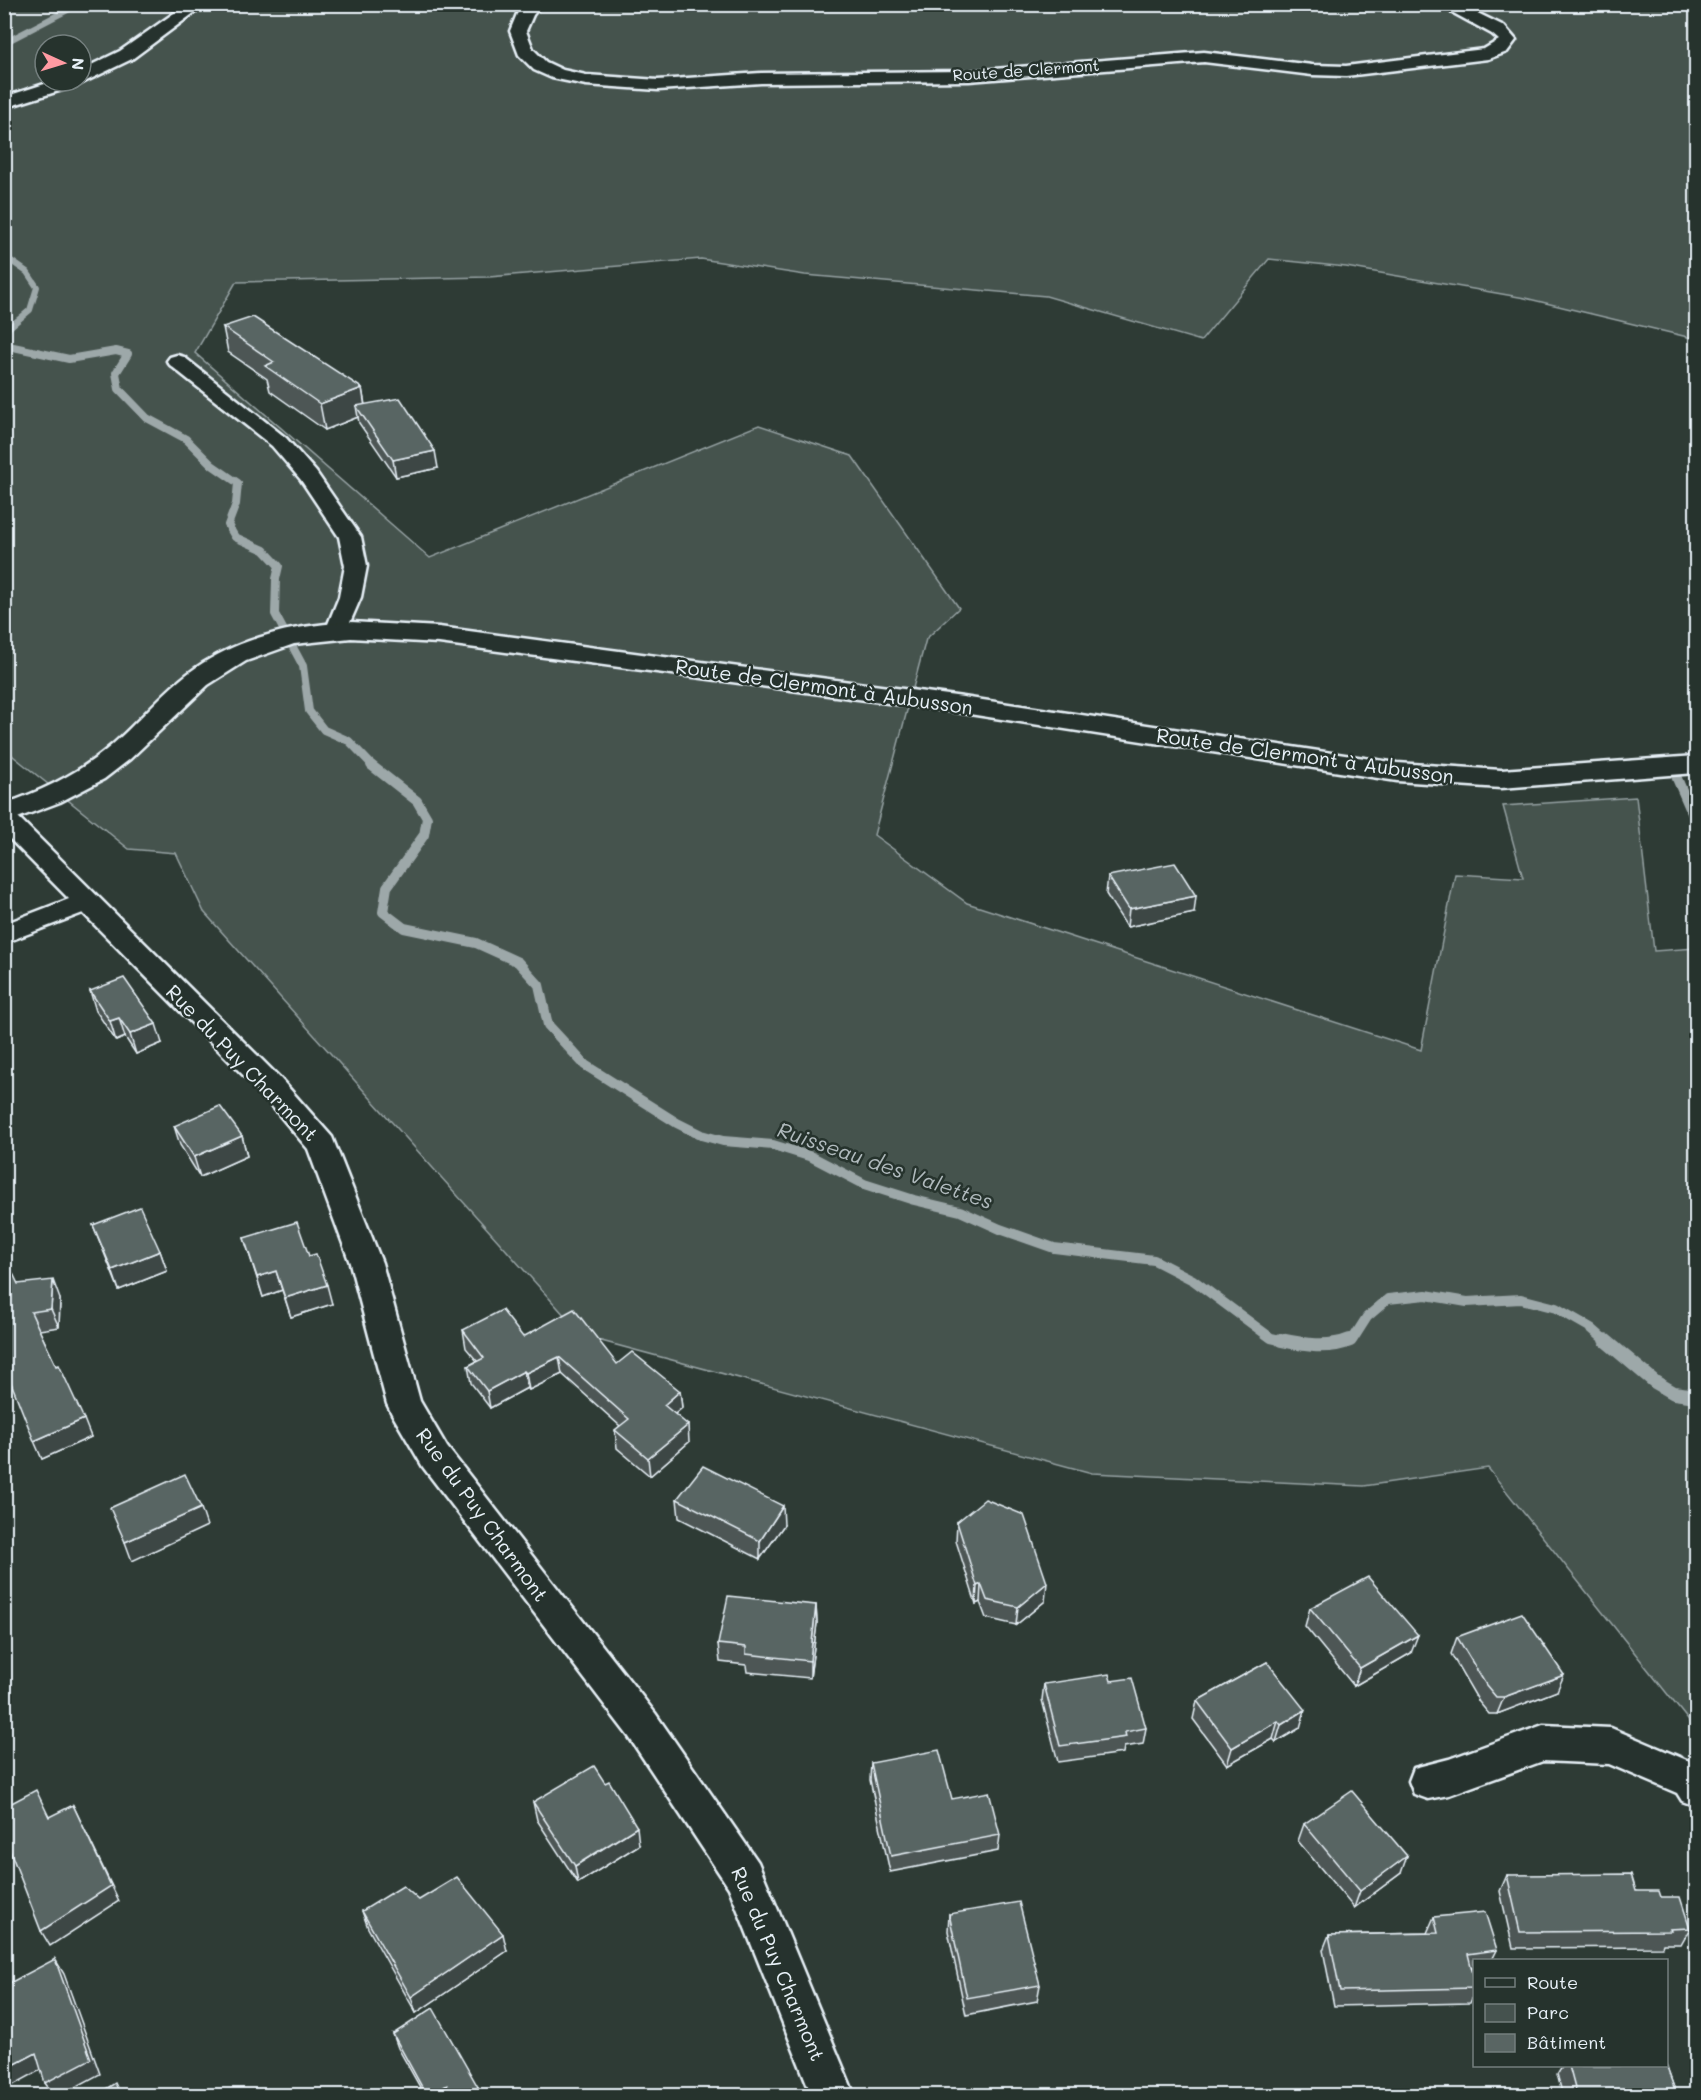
<svg xmlns="http://www.w3.org/2000/svg" width="1701" height="2100" font-family="Mali,sans-serif">
  <style>
    .green { fill: #45524e; stroke: #96a2a3; stroke-width: 1.5; fill-rule: evenodd }
    .lines { fill: none; stroke-linecap: round; stroke-linejoin: round }
    .stream-far3 { stroke: #9da8a9; stroke-width: 6 }
    .stream-far2 { stroke: #9da8a9; stroke-width: 8 }
    .stream-far1 { stroke: #9da8a9; stroke-width: 10 }
    .stream { stroke: #9da8a9; stroke-width: 14 }
    .street-casing { stroke: #e8f1f8; stroke-width: 5 }
    .secondary-casing { stroke: #e8f1f8; stroke-width: 5 }
    .street { fill: #26332d; fill-rule: evenodd }
    .secondary { fill: #26332d; fill-rule: evenodd }
    .wall { fill: #4d5755; stroke: #e8f1f8; stroke-width: 1.5 }
    .shaded-wall { fill: #3e4745; stroke: #e8f1f8; stroke-width: 1.5 }
    .building { fill: #596563; stroke: #e8f1f8; stroke-width: 1.5 }
    .labels { text-anchor: middle; stroke-width: 5; stroke-linejoin: round; paint-order: stroke }
    .far-street-label { font-size: 16px; fill: #e8f1f8; stroke: #26332d }
    .street-label { font-size: 20px; fill: #e8f1f8; stroke: #26332d }
    .water-label { font-size: 21px; font-style: italic; fill: #b0babd; stroke: #26332d }
  </style>
  <rect width="100%" height="100%" fill="#2e3b35"/>
  <filter id="ink" filterUnits="userSpaceOnUse"><feTurbulence type="fractalNoise" baseFrequency=".0167" numOctaves="2"/><feDisplacementMap in="SourceGraphic" scale="12" xChannelSelector="R" yChannelSelector="G"/><feConvolveMatrix kernelMatrix="1 2 1 2 8 2 1 2 1" color-interpolation-filters="sRGB"/></filter>
  <g filter="url(#ink)">
    <path class="green" d="M 4,5 L 1696,5 L 1696,339 L 1525,298 L 1346,267 L 1269,259 L 1201,341 L 1046,296 L 805,275 L 701,259 L 489,277 L 236,282 L 195,353 L 430,558 L 759,425 L 852,456 L 959,608 L 926,639 L 874,835 L 967,903 L 1421,1050 L 1455,874 L 1523,878 L 1503,806 L 1636,797 L 1654,951 L 1696,948 L 1696,1730 L 1488,1468 L 1364,1486 L 1092,1473 L 583,1336 L 204,912 L 176,853 L 129,849 L 13,756 L 4,745 ZM 45,45 L 81,45 L 81,81 L 45,81 Z"/>
    <g class="lines">
      <g class="stream-far3">
        <path d="M 4,43 L 79,4"/>
        <path d="M 4,256 L 27,272 L 37,287 L 30,310 L 5,331"/>
      </g>
      <g class="stream-far2">
        <path d="M 4,332 L 7,329"/>
        <path d="M 4,345 L 69,359 L 116,351 L 128,354 L 116,373 L 119,389 L 147,418 L 186,439 L 212,465 L 238,483 L 236,504 L 228,525 L 235,537 L 264,550 L 279,566 L 276,579 L 275,614 L 303,666 L 309,711 L 324,730 L 349,741 L 373,766"/>
      </g>
      <g class="stream-far1">
        <path d="M 371,765 L 417,801 L 427,818 L 424,835 L 387,887 L 383,912 L 404,928 L 476,943 L 518,962 L 539,985 L 548,1025 L 585,1065 L 677,1123 L 701,1135 L 723,1141 L 773,1145 L 812,1157 L 864,1184 L 914,1200 L 960,1211 L 1000,1229 L 1054,1248 L 1154,1260 L 1193,1280 L 1271,1338 L 1289,1342"/>
        <path d="M 1672,767 L 1696,822"/>
        <path d="M 1347,1342 L 1353,1339 L 1367,1317 L 1388,1299 L 1426,1295 L 1467,1302 L 1521,1299 L 1556,1308 L 1591,1328 L 1607,1342"/>
      </g>
      <g class="stream">
        <path d="M 1281,1340 C 1305,1345 1328,1349 1350,1340"/>
        <path d="M 1605,1340 L 1655,1382 L 1674,1393 L 1696,1396"/>
      </g>
      <g class="street-casing">
        <g id="street">
          <path d="M 177,355 L 184,357 L 286,438 L 316,472 L 361,537 L 367,566 L 361,597 L 345,634 L 337,636 L 329,634 L 326,629 L 339,597 L 345,566 L 339,537 L 301,480 L 272,446 L 170,365 L 167,361 L 170,357 Z"/>
          <path d="M 4,810 L 13,812 L 279,1077 L 332,1137 L 382,1263 L 420,1401 L 447,1447 L 655,1713 L 758,1862 L 855,2096 L 812,2096 L 729,1888 L 629,1737 L 423,1467 L 392,1414 L 387,1404 L 350,1263 L 308,1149 L 259,1091 L 83,913 L 4,943 L 4,924 L 69,899 L 4,833 Z"/>
          <path d="M 1543,1725 L 1611,1728 L 1696,1764 L 1696,1806 L 1682,1801 L 1677,1793 L 1609,1764 L 1543,1761 L 1449,1795 L 1428,1799 L 1414,1794 L 1409,1781 L 1414,1768 L 1449,1759 Z"/>
        </g>
      </g>
      <g class="secondary-casing">
        <g id="secondary">
          <path d="M 187,4 L 206,4 L 132,59 L 78,85 L 4,108 L 4,97 L 54,81 L 81,81 L 81,70 L 120,51 Z"/>
          <path d="M 525,4 L 542,4 L 533,15 L 526,31 L 533,49 L 546,62 L 563,70 L 586,75 L 658,80 L 761,73 L 969,71 L 1204,52 L 1312,65 L 1346,66 L 1484,49 L 1499,40 L 1492,34 L 1437,4 L 1459,4 L 1504,26 L 1516,40 L 1507,52 L 1488,59 L 1346,76 L 1312,75 L 1204,62 L 969,81 L 761,83 L 658,90 L 586,85 L 552,78 L 534,70 L 519,55 L 510,31 L 517,14 Z"/>
          <path d="M 351,622 L 439,627 L 963,697 L 1397,763 L 1501,770 L 1696,756 L 1696,773 L 1501,788 L 1397,781 L 963,713 L 439,643 L 351,638 L 294,644 L 246,661 L 208,685 L 130,759 L 104,779 L 60,802 L 4,823 L 4,804 C 43,791 81,772 112,745 C 142,719 168,685 203,663 C 249,635 298,625 351,622 Z"/>
        </g>
      </g>
      <use href="#street" class="street"/>
      <use href="#secondary" class="secondary"/>
    </g>
    <g class="wall">
      <path d="M 223,327 L 362,388 L 365,405 L 438,468 L 396,477 L 359,423 L 358,417 L 325,430 L 270,391 L 267,379 L 228,352 Z"/>
      <path d="M 1108,876 L 1194,913 L 1127,927 L 1106,894 Z"/>
      <path d="M 90,991 L 162,1043 L 136,1054 L 125,1037 L 116,1041 L 96,1011 Z"/>
      <path d="M 174,1126 L 242,1136 L 247,1156 L 200,1177 L 180,1145 Z"/>
      <path d="M 93,1225 L 160,1251 L 167,1271 L 119,1290 Z"/>
      <path d="M 244,1238 L 309,1256 L 332,1304 L 291,1317 L 282,1290 L 263,1297 Z"/>
      <path d="M 18,1284 L 60,1299 L 59,1327 L 39,1330 L 91,1437 L 42,1459 L 10,1378 L 4,1381 Z"/>
      <path d="M 463,1330 L 523,1337 L 617,1364 L 680,1391 L 682,1408 L 675,1414 L 689,1442 L 650,1476 L 617,1448 L 615,1430 L 620,1426 L 562,1374 L 529,1390 L 527,1388 L 490,1408 L 471,1383 L 468,1366 L 477,1361 L 466,1348 Z"/>
      <path d="M 677,1499 L 784,1525 L 760,1559 L 679,1518 Z"/>
      <path d="M 957,1522 L 1045,1601 L 1016,1625 L 986,1618 L 980,1602 L 976,1604 L 956,1541 Z"/>
      <path d="M 816,1605 L 817,1623 L 810,1678 L 747,1672 L 746,1665 L 720,1662 L 718,1644 Z"/>
      <path d="M 1310,1608 L 1411,1653 L 1354,1686 L 1305,1626 Z"/>
      <path d="M 1457,1637 L 1557,1691 L 1497,1714 L 1489,1714 L 1479,1702 L 1451,1654 Z"/>
      <path d="M 1267,1662 L 1300,1728 L 1276,1742 L 1273,1739 L 1227,1765 L 1193,1719 L 1197,1701 Z"/>
      <path d="M 1111,1681 L 1146,1728 L 1143,1744 L 1124,1747 L 1123,1753 L 1058,1762 L 1042,1700 L 1044,1684 Z"/>
      <path d="M 871,1763 L 952,1799 L 1000,1835 L 998,1851 L 890,1872 L 870,1780 Z"/>
      <path d="M 533,1802 L 639,1845 L 578,1883 L 537,1820 Z"/>
      <path d="M 1304,1824 L 1401,1873 L 1354,1908 L 1298,1841 Z"/>
      <path d="M 1507,1875 L 1636,1891 L 1661,1897 L 1690,1928 L 1681,1944 L 1663,1944 L 1662,1947 L 1513,1948 L 1500,1891 Z"/>
      <path d="M 419,1900 L 507,1951 L 416,2013 L 368,1928 L 362,1911 Z"/>
      <path d="M 949,1914 L 1040,1985 L 1037,2001 L 966,2015 L 948,1931 Z"/>
      <path d="M 1434,1917 L 1497,1950 L 1492,1960 L 1474,1960 L 1474,1968 L 1472,1968 L 1474,1978 L 1474,1994 L 1470,2003 L 1334,2006 L 1323,1950 L 1329,1935 L 1427,1933 Z"/>
      <path d="M 393,2034 L 480,2096 L 425,2096 L 398,2048 Z"/>
      <path d="M 1562,2066 L 1666,2066 L 1677,2096 L 1563,2096 L 1557,2074 Z"/>
    </g>
    <g class="shaded-wall">
      <path d="M 362,388 L 366,414 L 356,406 L 358,417 L 325,430 L 320,404 Z"/>
      <path d="M 435,451 L 438,468 L 396,477 L 393,460 Z"/>
      <path d="M 1196,896 L 1194,913 L 1127,927 L 1129,909 Z"/>
      <path d="M 119,1018 L 125,1037 L 116,1041 L 110,1021 Z"/>
      <path d="M 156,1024 L 162,1043 L 136,1054 L 130,1034 Z"/>
      <path d="M 242,1136 L 247,1156 L 200,1177 L 194,1157 Z"/>
      <path d="M 160,1251 L 167,1271 L 119,1290 L 112,1270 Z"/>
      <path d="M 276,1271 L 282,1290 L 263,1297 L 257,1277 Z"/>
      <path d="M 53,1280 L 60,1299 L 59,1327 L 51,1309 Z"/>
      <path d="M 327,1285 L 332,1304 L 291,1317 L 285,1298 Z"/>
      <path d="M 559,1357 L 562,1374 L 529,1390 L 526,1373 Z"/>
      <path d="M 4,1364 L 11,1378 L 4,1381 Z"/>
      <path d="M 524,1371 L 527,1388 L 490,1408 L 487,1391 Z"/>
      <path d="M 680,1391 L 682,1408 L 665,1422 L 664,1405 Z"/>
      <path d="M 84,1419 L 91,1437 L 42,1459 L 34,1441 Z"/>
      <path d="M 688,1425 L 689,1442 L 650,1476 L 648,1458 Z"/>
      <path d="M 783,1506 L 784,1525 L 760,1559 L 760,1541 Z"/>
      <path d="M 201,1508 L 207,1526 L 132,1561 L 125,1542 Z"/>
      <path d="M 1047,1583 L 1045,1601 L 1016,1625 L 1018,1607 Z"/>
      <path d="M 981,1584 L 980,1602 L 976,1604 L 977,1586 Z"/>
      <path d="M 816,1605 L 817,1623 L 810,1678 L 810,1661 Z"/>
      <path d="M 1418,1635 L 1411,1653 L 1354,1686 L 1360,1668 Z"/>
      <path d="M 1564,1675 L 1557,1691 L 1497,1714 L 1504,1697 Z"/>
      <path d="M 1305,1710 L 1300,1728 L 1276,1742 L 1281,1725 Z"/>
      <path d="M 1278,1721 L 1273,1739 L 1227,1765 L 1232,1748 Z"/>
      <path d="M 73,1805 L 119,1901 L 50,1946 L 41,1931 Z"/>
      <path d="M 637,1827 L 639,1845 L 578,1883 L 575,1866 Z"/>
      <path d="M 1407,1856 L 1401,1873 L 1354,1908 L 1360,1891 Z"/>
      <path d="M 503,1934 L 507,1951 L 416,2013 L 411,1997 Z"/>
      <path d="M 55,1959 L 64,1974 L 100,2074 L 59,2096 L 54,2096 L 45,2083 Z"/>
      <path d="M 36,2053 L 46,2067 L 4,2090 L 4,2070 Z"/>
      <path d="M 447,2085 L 450,2096 L 427,2096 Z"/>
      <path d="M 478,2087 L 480,2096 L 466,2096 Z"/>
    </g>
    <g class="building">
      <path d="M 253,317 L 362,388 L 320,404 L 265,366 L 274,362 L 223,327 Z"/>
      <path d="M 400,398 L 435,451 L 393,460 L 356,406 Z"/>
      <path d="M 1175,863 L 1196,896 L 1129,909 L 1108,876 Z"/>
      <path d="M 124,978 L 156,1024 L 130,1034 L 119,1018 L 110,1021 L 90,991 Z"/>
      <path d="M 220,1106 L 242,1136 L 194,1157 L 174,1126 Z"/>
      <path d="M 140,1207 L 160,1251 L 112,1270 L 93,1225 Z"/>
      <path d="M 297,1222 L 309,1256 L 316,1254 L 327,1285 L 285,1298 L 276,1271 L 257,1277 L 244,1238 Z"/>
      <path d="M 8,1263 L 18,1284 L 53,1280 L 51,1309 L 31,1312 L 56,1366 L 59,1365 L 84,1419 L 34,1441 L 4,1365 L 4,1286 Z"/>
      <path d="M 574,1309 L 617,1364 L 632,1352 L 680,1391 L 664,1405 L 688,1425 L 648,1458 L 615,1430 L 629,1419 L 559,1357 L 526,1373 L 524,1371 L 487,1391 L 468,1366 L 484,1358 L 463,1330 L 502,1310 L 523,1337 Z"/>
      <path d="M 703,1466 L 783,1506 L 760,1541 L 677,1499 Z"/>
      <path d="M 185,1474 L 201,1508 L 125,1542 L 110,1508 Z"/>
      <path d="M 985,1499 L 1024,1515 L 1047,1583 L 1018,1607 L 987,1600 L 981,1584 L 977,1586 L 957,1522 Z"/>
      <path d="M 1368,1577 L 1418,1635 L 1360,1668 L 1310,1608 Z"/>
      <path d="M 728,1596 L 816,1605 L 810,1661 L 746,1654 L 746,1647 L 718,1644 Z"/>
      <path d="M 1522,1613 L 1564,1675 L 1504,1697 L 1496,1697 L 1486,1685 L 1457,1637 Z"/>
      <path d="M 1267,1662 L 1305,1710 L 1281,1725 L 1278,1721 L 1232,1748 L 1197,1701 Z"/>
      <path d="M 1109,1674 L 1111,1681 L 1132,1678 L 1146,1728 L 1125,1732 L 1126,1737 L 1060,1746 L 1044,1684 Z"/>
      <path d="M 939,1750 L 952,1799 L 989,1792 L 1000,1835 L 891,1856 L 871,1763 Z"/>
      <path d="M 594,1766 L 605,1783 L 609,1781 L 637,1827 L 575,1866 L 533,1802 Z"/>
      <path d="M 36,1790 L 49,1817 L 73,1805 L 111,1886 L 41,1931 L 4,1835 L 4,1807 Z"/>
      <path d="M 1352,1791 L 1407,1856 L 1360,1891 L 1304,1824 Z"/>
      <path d="M 1631,1874 L 1636,1891 L 1659,1891 L 1661,1897 L 1680,1897 L 1690,1928 L 1670,1929 L 1671,1931 L 1520,1932 L 1507,1875 Z"/>
      <path d="M 457,1877 L 503,1934 L 411,1997 L 362,1911 L 403,1886 L 419,1900 Z"/>
      <path d="M 1019,1902 L 1040,1985 L 967,1998 L 949,1914 Z"/>
      <path d="M 1485,1912 L 1497,1950 L 1468,1954 L 1474,1978 L 1474,1988 L 1340,1991 L 1329,1935 L 1438,1933 L 1434,1917 Z"/>
      <path d="M 55,1959 L 91,2059 L 45,2083 L 36,2053 L 4,2070 L 4,1986 Z"/>
      <path d="M 433,2008 L 478,2087 L 466,2096 L 453,2096 L 447,2085 L 427,2096 L 393,2034 Z"/>
      <path d="M 1666,2065 L 1677,2096 L 1577,2096 L 1569,2066 L 1666,2066 Z"/>
      <path d="M 115,2083 L 121,2096 L 95,2096 Z"/>
    </g>
  </g>
  <g class="labels">
    <g class="far-street-label">
      <text transform="translate(1026 70) rotate(-4)" y="6">Route de Clermont</text>
    </g>
    <g class="street-label">
      <text transform="translate(824 687) rotate(8)" y="7">Route de Clermont à Aubusson</text>
      <text transform="translate(1305 756) rotate(8)" y="7">Route de Clermont à Aubusson</text>
      <text transform="translate(242 1063) rotate(46)" y="7">Rue du Puy Charmont</text>
      <text transform="translate(482 1515) rotate(54)" y="7">Rue du Puy Charmont</text>
      <text transform="translate(778 1964) rotate(67)" y="7">Rue du Puy Charmont</text>
    </g>
    <g class="water-label">
      <text transform="translate(885 1166) rotate(19)" y="7">Ruisseau des Valettes</text>
    </g>
  </g>
  <rect width="1701" height="2100" fill="none" stroke="#26332d" stroke-width="24"/>
  <rect x="12" y="12" width="1677" height="2076" fill="none" stroke="#e8f1f8" stroke-width="2" filter="url(#ink)"/>
  <rect x="1473" y="1959" width="195" height="108" fill="#26332d" stroke="#747f7e" stroke-width="1.5"/>
  <rect x="1485" y="1978" width="30" height="9" fill="#26332d" stroke="#747f7e" stroke-width="1.5"/>
  <text x="1527" y="1989" font-size="18" fill="#e8f1f8">Route</text>
  <rect x="1485" y="2004" width="30" height="18" fill="#45524e" stroke="#747f7e" stroke-width="1.5"/>
  <text x="1527" y="2019" font-size="18" fill="#e8f1f8">Parc</text>
  <rect x="1485" y="2034" width="30" height="18" fill="#596563" stroke="#747f7e" stroke-width="1.5"/>
  <text x="1527" y="2049" font-size="18" fill="#e8f1f8">Bâtiment</text>
  <g transform="translate(63 63) rotate(94)"><circle r="28" fill="#26332d" stroke="#747f7e" stroke-width="1.5"/>
  <path d="M0-4.5L10 22L0 15L-10 22Z" fill="#ff9aa2"/>
  <text y="-9" font-size="16" font-weight="bold" text-anchor="middle" fill="#e8f1f8">N</text>
  </g>
</svg>
